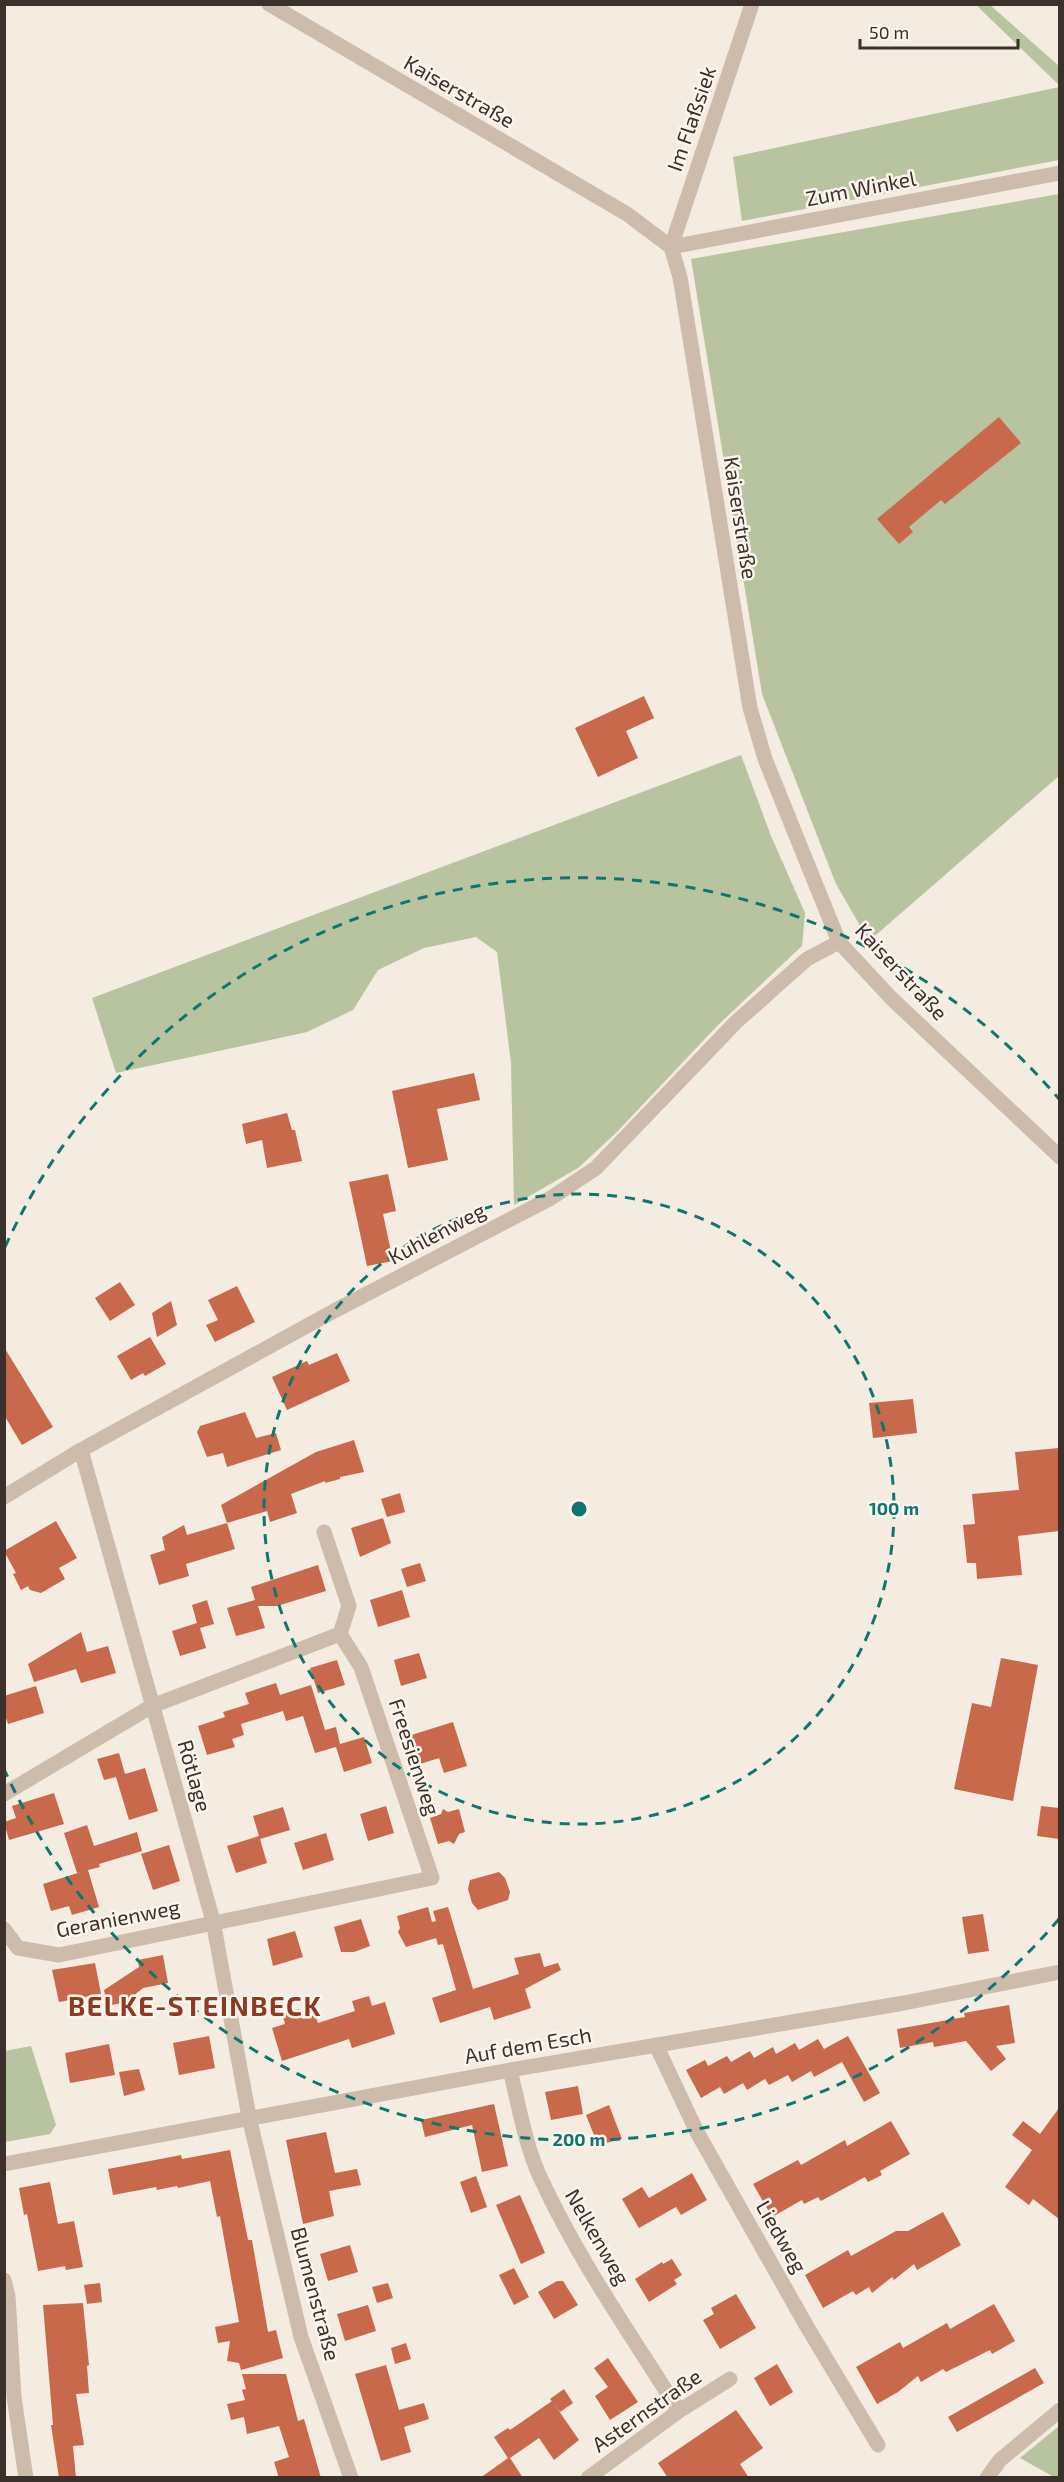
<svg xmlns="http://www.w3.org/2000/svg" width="1064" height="2482" font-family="'Exo 2',sans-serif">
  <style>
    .green { fill: #b8c4a0 }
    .building { fill: #c8694b }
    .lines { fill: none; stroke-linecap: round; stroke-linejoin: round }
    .street { stroke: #cdbbac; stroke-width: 15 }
    .ring { fill: none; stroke: #0f766e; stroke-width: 3; stroke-dasharray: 10 8 }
    .labels { text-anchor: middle; stroke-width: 5; stroke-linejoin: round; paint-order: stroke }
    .street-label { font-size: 21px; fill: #3b302b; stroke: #fbf5ee }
    .district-label { font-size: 27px; font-weight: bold; letter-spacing: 1.5px; fill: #8c3b22; stroke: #fbf5ee }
    .centre { fill: #0f766e; stroke: #fbf5ee; stroke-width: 3 }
    .ring-label { font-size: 18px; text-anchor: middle; font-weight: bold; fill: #0f766e; stroke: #fbf5ee; stroke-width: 5; stroke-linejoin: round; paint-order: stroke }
  </style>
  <rect width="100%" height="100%" fill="#f4ebe1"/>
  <g class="green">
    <path d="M 976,5 L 990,5 L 1059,66 L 1059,85 Z"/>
    <path d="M 1059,87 L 1059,160 L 742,221 L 733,157 Z"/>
    <path d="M 1059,194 L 1059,776 L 869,941 L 836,884 L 762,694 L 691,259 Z"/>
    <path d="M 741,755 L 771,836 L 805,913 L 802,946 L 718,1025 L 616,1133 L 578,1168 L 514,1205 L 511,1063 L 497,952 L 476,937 L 424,948 L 378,970 L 353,1010 L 307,1032 L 116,1073 L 92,998 Z"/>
    <path d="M 31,2046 L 56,2125 L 50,2134 L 5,2142 L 5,2051 Z"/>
    <path d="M 1059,2426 L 1059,2477 L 1054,2477 L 1020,2458 Z"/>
  </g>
  <g class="building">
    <path d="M 999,417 L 1021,443 L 945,504 L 941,500 L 909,527 L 913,532 L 899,544 L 877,519 Z"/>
    <path d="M 644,696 L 654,718 L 626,731 L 638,758 L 598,777 L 575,728 Z"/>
    <path d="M 474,1073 L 480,1100 L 437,1109 L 448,1160 L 408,1168 L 392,1091 Z"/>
    <path d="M 287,1113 L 292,1130 L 295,1130 L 302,1161 L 267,1168 L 262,1140 L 246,1144 L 242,1124 Z"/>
    <path d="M 388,1174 L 396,1211 L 383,1214 L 393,1261 L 367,1266 L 349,1182 Z"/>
    <path d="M 120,1282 L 135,1305 L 110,1321 L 95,1298 Z"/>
    <path d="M 237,1286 L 255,1322 L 215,1342 L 206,1325 L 218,1320 L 208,1300 Z"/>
    <path d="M 171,1301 L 177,1325 L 157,1337 L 152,1313 Z"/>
    <path d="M 150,1337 L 166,1364 L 145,1376 L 143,1373 L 131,1380 L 117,1356 Z"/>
    <path d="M 4,1347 L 53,1427 L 22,1445 L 4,1415 Z"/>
    <path d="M 337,1353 L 350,1381 L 287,1410 L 272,1377 L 307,1361 L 309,1365 Z"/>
    <path d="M 913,1399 L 917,1433 L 873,1438 L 869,1403 Z"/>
    <path d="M 245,1412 L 256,1438 L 276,1433 L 281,1450 L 227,1467 L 223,1453 L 207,1457 L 197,1432 L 200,1426 Z"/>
    <path d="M 354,1440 L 364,1472 L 340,1477 L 340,1479 L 325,1483 L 325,1481 L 291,1494 L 297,1513 L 270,1522 L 267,1511 L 227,1523 L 221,1505 L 316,1452 Z"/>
    <path d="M 1059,1448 L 1059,1531 L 1018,1536 L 1022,1575 L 977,1579 L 976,1563 L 967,1563 L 963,1525 L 975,1524 L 972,1494 L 1019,1490 L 1015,1452 Z"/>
    <path d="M 400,1493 L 405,1512 L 387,1517 L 381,1499 Z"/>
    <path d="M 383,1518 L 391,1543 L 360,1557 L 351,1528 Z"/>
    <path d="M 56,1521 L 77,1558 L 59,1568 L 65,1579 L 41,1593 L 30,1590 L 28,1586 L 21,1590 L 13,1574 L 16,1573 L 4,1551 Z"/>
    <path d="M 227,1523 L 235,1549 L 186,1564 L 189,1576 L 159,1585 L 150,1555 L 165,1550 L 162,1537 L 184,1525 L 187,1535 Z"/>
    <path d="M 420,1563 L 426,1581 L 407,1587 L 401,1569 Z"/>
    <path d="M 318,1565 L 326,1591 L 277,1606 L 258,1606 L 265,1628 L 236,1636 L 227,1608 L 255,1600 L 251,1587 Z"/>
    <path d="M 402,1590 L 410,1617 L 378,1627 L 370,1600 Z"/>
    <path d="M 207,1600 L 214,1624 L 200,1628 L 206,1648 L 180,1656 L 172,1631 L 197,1623 L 192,1605 Z"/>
    <path d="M 81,1632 L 87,1652 L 108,1646 L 116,1673 L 81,1683 L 76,1669 L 34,1682 L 28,1664 Z"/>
    <path d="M 419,1653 L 427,1678 L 401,1686 L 394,1660 Z"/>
    <path d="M 1001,1658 L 1038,1665 L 1013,1801 L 954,1789 L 972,1703 L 991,1707 Z"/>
    <path d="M 337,1660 L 345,1685 L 318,1693 L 310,1668 Z"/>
    <path d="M 276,1683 L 280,1695 L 311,1685 L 325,1730 L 336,1727 L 340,1744 L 364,1737 L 372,1763 L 344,1772 L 336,1747 L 315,1753 L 303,1716 L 286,1721 L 283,1711 L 241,1724 L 244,1735 L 232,1739 L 235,1747 L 207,1755 L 198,1726 L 225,1717 L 223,1712 L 249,1704 L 245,1693 Z"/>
    <path d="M 36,1686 L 44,1713 L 8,1724 L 4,1712 L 4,1696 Z"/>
    <path d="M 453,1722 L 467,1766 L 444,1773 L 439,1758 L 417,1765 L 408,1736 Z"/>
    <path d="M 119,1753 L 125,1774 L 145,1768 L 158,1811 L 129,1820 L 116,1777 L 104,1780 L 97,1759 Z"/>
    <path d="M 54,1793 L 64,1824 L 9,1840 L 4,1822 L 16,1818 L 12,1806 Z"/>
    <path d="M 386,1806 L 394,1833 L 368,1841 L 360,1814 Z"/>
    <path d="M 1041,1806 L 1059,1808 L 1059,1839 L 1037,1836 Z"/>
    <path d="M 283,1807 L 290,1830 L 260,1839 L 267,1863 L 236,1873 L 227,1846 L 259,1836 L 253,1816 Z"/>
    <path d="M 443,1809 L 448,1812 L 459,1809 L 465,1832 L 459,1834 L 454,1844 L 449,1841 L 438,1844 L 430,1818 L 441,1814 Z"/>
    <path d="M 87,1825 L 94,1846 L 137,1832 L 142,1851 L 99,1864 L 100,1867 L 88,1870 L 99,1907 L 72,1915 L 69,1906 L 51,1911 L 43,1884 L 84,1871 L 77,1873 L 64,1833 Z"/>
    <path d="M 326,1833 L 334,1860 L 303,1870 L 294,1843 Z"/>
    <path d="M 169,1845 L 180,1881 L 153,1890 L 141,1854 Z"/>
    <path d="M 499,1872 L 505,1878 L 510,1892 L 508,1900 L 478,1910 L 472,1903 L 468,1889 L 470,1880 Z"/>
    <path d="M 428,1907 L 432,1922 L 436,1921 L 433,1911 L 448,1907 L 473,1989 L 519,1974 L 514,1958 L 540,1953 L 544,1967 L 558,1963 L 561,1970 L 525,1989 L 531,2008 L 494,2020 L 490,2007 L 440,2023 L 432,1998 L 456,1990 L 443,1944 L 438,1945 L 436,1938 L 406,1947 L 398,1932 L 400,1928 L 397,1916 Z"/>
    <path d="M 983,1914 L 989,1951 L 968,1954 L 962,1917 Z"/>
    <path d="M 361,1919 L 370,1946 L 354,1952 L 341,1952 L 334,1927 Z"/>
    <path d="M 295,1931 L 303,1957 L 273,1966 L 267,1939 Z"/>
    <path d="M 163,1955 L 168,1983 L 143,1988 L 126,2002 L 107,2006 L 104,1990 L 139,1967 L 138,1960 Z"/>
    <path d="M 95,1963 L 101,1994 L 59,2002 L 52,1970 Z"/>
    <path d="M 369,1996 L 372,2006 L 385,2002 L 395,2034 L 352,2048 L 349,2039 L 282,2061 L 272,2028 L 285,2024 L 282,2014 L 299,2009 L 302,2019 L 315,2015 L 318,2023 L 355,2011 L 352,2001 Z"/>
    <path d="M 1009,2005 L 1015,2043 L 996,2046 L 1006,2059 L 991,2071 L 966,2041 L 934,2047 L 933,2042 L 900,2048 L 897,2029 L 965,2017 L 964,2013 Z"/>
    <path d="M 209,2036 L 215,2068 L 179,2075 L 173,2043 Z"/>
    <path d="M 848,2036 L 880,2093 L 864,2102 L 842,2062 L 814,2077 L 811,2071 L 792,2082 L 788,2075 L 769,2085 L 765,2079 L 747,2090 L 743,2083 L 724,2094 L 720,2087 L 701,2098 L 686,2070 L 705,2060 L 708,2066 L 727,2056 L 731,2062 L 750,2051 L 754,2058 L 773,2047 L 776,2054 L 795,2043 L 799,2050 L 818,2039 L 824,2049 Z"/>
    <path d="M 109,2044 L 115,2075 L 70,2083 L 65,2053 Z"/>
    <path d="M 139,2069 L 145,2090 L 124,2096 L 119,2072 Z"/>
    <path d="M 578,2086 L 583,2114 L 551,2120 L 545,2092 Z"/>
    <path d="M 494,2104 L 508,2166 L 482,2172 L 472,2125 L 425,2137 L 421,2120 Z"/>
    <path d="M 609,2105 L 622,2139 L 598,2145 L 586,2115 Z"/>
    <path d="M 1059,2108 L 1059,2219 L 1033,2199 L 1029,2205 L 1005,2187 L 1032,2150 L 1012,2135 L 1023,2121 L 1040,2134 Z"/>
    <path d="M 891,2121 L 910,2154 L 880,2171 L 882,2175 L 868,2182 L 865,2177 L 821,2201 L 818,2197 L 804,2204 L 802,2200 L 772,2217 L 753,2184 L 798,2160 L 801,2165 L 845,2140 L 847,2146 Z"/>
    <path d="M 326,2132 L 335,2173 L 357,2169 L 361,2185 L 329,2191 L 334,2216 L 303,2224 L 286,2140 Z"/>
    <path d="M 230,2150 L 248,2240 L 252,2240 L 268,2332 L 276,2330 L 283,2358 L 241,2370 L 239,2363 L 227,2361 L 230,2341 L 218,2343 L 215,2327 L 239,2322 L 220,2216 L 217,2217 L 210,2181 L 178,2188 L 177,2186 L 157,2190 L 156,2187 L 113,2195 L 108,2169 L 181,2155 L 182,2159 Z"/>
    <path d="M 692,2173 L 707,2200 L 681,2215 L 676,2207 L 639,2228 L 622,2199 L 642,2187 L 649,2198 Z"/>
    <path d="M 476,2176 L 487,2207 L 471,2213 L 460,2182 Z"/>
    <path d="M 50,2182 L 58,2224 L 74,2221 L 83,2267 L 66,2270 L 65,2266 L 38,2271 L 27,2214 L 24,2215 L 19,2188 Z"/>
    <path d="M 520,2195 L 545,2253 L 521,2264 L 496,2205 Z"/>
    <path d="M 943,2212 L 961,2245 L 917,2270 L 914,2264 L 894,2280 L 892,2277 L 872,2293 L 869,2287 L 856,2295 L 853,2291 L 823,2308 L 805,2275 L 848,2250 L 851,2256 L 896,2231 L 908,2231 Z"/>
    <path d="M 350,2245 L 358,2272 L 328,2281 L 320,2254 Z"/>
    <path d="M 672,2259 L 682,2275 L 674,2280 L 677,2284 L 649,2302 L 635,2279 L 662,2262 L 663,2264 Z"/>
    <path d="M 514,2268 L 529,2297 L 514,2305 L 499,2275 Z"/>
    <path d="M 557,2281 L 563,2281 L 578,2305 L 554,2319 L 538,2292 Z"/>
    <path d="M 100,2283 L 102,2302 L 87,2304 L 84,2285 Z"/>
    <path d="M 388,2283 L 393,2298 L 377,2303 L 372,2287 Z"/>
    <path d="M 736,2294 L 756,2328 L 720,2349 L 703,2320 L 714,2314 L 711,2308 Z"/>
    <path d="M 83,2303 L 89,2365 L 87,2366 L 89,2393 L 76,2394 L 84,2445 L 73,2446 L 76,2478 L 59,2478 L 51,2425 L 53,2425 L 43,2305 Z"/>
    <path d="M 994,2304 L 1015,2341 L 992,2354 L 990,2350 L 946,2372 L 943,2369 L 921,2382 L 918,2376 L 898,2392 L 877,2404 L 856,2367 L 900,2342 L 903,2348 L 947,2323 L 950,2329 Z"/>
    <path d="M 368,2305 L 376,2331 L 345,2341 L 337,2314 Z"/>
    <path d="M 406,2343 L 411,2359 L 395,2364 L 391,2348 Z"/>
    <path d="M 608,2358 L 638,2402 L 610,2420 L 595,2396 L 608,2387 L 594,2368 Z"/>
    <path d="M 777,2364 L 793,2392 L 770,2406 L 754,2378 Z"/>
    <path d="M 386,2365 L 399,2410 L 424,2403 L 429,2419 L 404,2427 L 411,2452 L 381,2461 L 355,2374 Z"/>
    <path d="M 1035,2368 L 1044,2383 L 957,2432 L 948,2417 Z"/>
    <path d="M 242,2374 L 286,2374 L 298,2421 L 304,2419 L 321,2478 L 279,2478 L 274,2462 L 289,2457 L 279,2426 L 247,2434 L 244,2417 L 231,2420 L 227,2404 L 245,2400 L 242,2390 L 246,2389 Z"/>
    <path d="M 564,2389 L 573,2403 L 560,2412 L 550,2399 Z"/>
    <path d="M 552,2401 L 579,2440 L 554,2460 L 539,2438 L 510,2458 L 523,2478 L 480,2478 L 508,2458 L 494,2437 L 508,2428 L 510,2430 Z"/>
    <path d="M 736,2410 L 763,2448 L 740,2464 L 749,2478 L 668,2478 L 658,2463 Z"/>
  </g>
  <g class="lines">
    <g class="street">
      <path d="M 269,4 L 627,214 L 671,247 L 680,277 L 750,708 L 765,759 L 839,942 L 891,998 L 1060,1157"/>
      <path d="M 752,4 L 671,247 L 1060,173"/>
      <path d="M 81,1450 L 213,1921 L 249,2117 L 301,2337 L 351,2478"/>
      <path d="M 4,1497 L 81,1450 L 334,1311 L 551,1198 L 596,1168 L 736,1022 L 807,959 L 839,942"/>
      <path d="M 324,1532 L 349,1606 L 340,1634"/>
      <path d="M 4,1794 L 152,1706 L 340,1634 L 361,1667 L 432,1878 L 59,1955 L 18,1948 L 4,1929"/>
      <path d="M 656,2045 L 697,2132 L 806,2325 L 878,2445"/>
      <path d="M 510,2070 C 519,2106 525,2145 541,2179 C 579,2261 631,2335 679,2411"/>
      <path d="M 4,2164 L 510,2070 L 904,2003 L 1060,1972"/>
      <path d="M 4,2280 L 8,2296 L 14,2397 L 26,2478"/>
      <path d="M 588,2478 L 679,2411 L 730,2379"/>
      <path d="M 987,2478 L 1000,2460 L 1060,2410"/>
    </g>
  </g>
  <g class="ring">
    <circle cx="579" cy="1509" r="315"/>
    <path d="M1059 1919A631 631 0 0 1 5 1771M5 1247A631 631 0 0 1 1059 1099"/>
  </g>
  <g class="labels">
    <g class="street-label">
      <text transform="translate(459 92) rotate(30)" y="7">Kaiserstraße</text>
      <text transform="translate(692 119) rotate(-71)" y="7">Im Flaßsiek</text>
      <text transform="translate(861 189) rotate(-11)" y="7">Zum Winkel</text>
      <text transform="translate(740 518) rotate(81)" y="7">Kaiserstraße</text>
      <text transform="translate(901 972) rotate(47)" y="7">Kaiserstraße</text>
      <text transform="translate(437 1234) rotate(-28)" y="7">Kuhlenweg</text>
      <text transform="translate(414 1757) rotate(72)" y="7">Freesienweg</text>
      <text transform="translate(194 1776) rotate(74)" y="7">Rötlage</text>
      <text transform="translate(118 1919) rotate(-11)" y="7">Geranienweg</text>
      <text transform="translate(528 2046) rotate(-10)" y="7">Auf dem Esch</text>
      <text transform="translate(597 2237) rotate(60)" y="7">Nelkenweg</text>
      <text transform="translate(781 2237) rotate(60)" y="7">Liedweg</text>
      <text transform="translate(315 2294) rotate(75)" y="7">Blumenstraße</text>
      <text transform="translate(647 2411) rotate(-35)" y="7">Asternstraße</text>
    </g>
    <g class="district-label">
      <text x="195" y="2016">BELKE-STEINBECK</text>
    </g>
  </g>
  <circle cx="579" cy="1509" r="9" class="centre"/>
  <g class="ring-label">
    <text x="894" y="1515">100 m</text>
    <text x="579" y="2146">200 m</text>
  </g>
  <rect width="1064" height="2482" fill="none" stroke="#3b302b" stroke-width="12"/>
  <path d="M860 39v9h158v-9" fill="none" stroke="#3b302b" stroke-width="3"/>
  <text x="869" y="39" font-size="18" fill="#3b302b" stroke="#fbf5ee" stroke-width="4.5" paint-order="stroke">50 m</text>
</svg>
